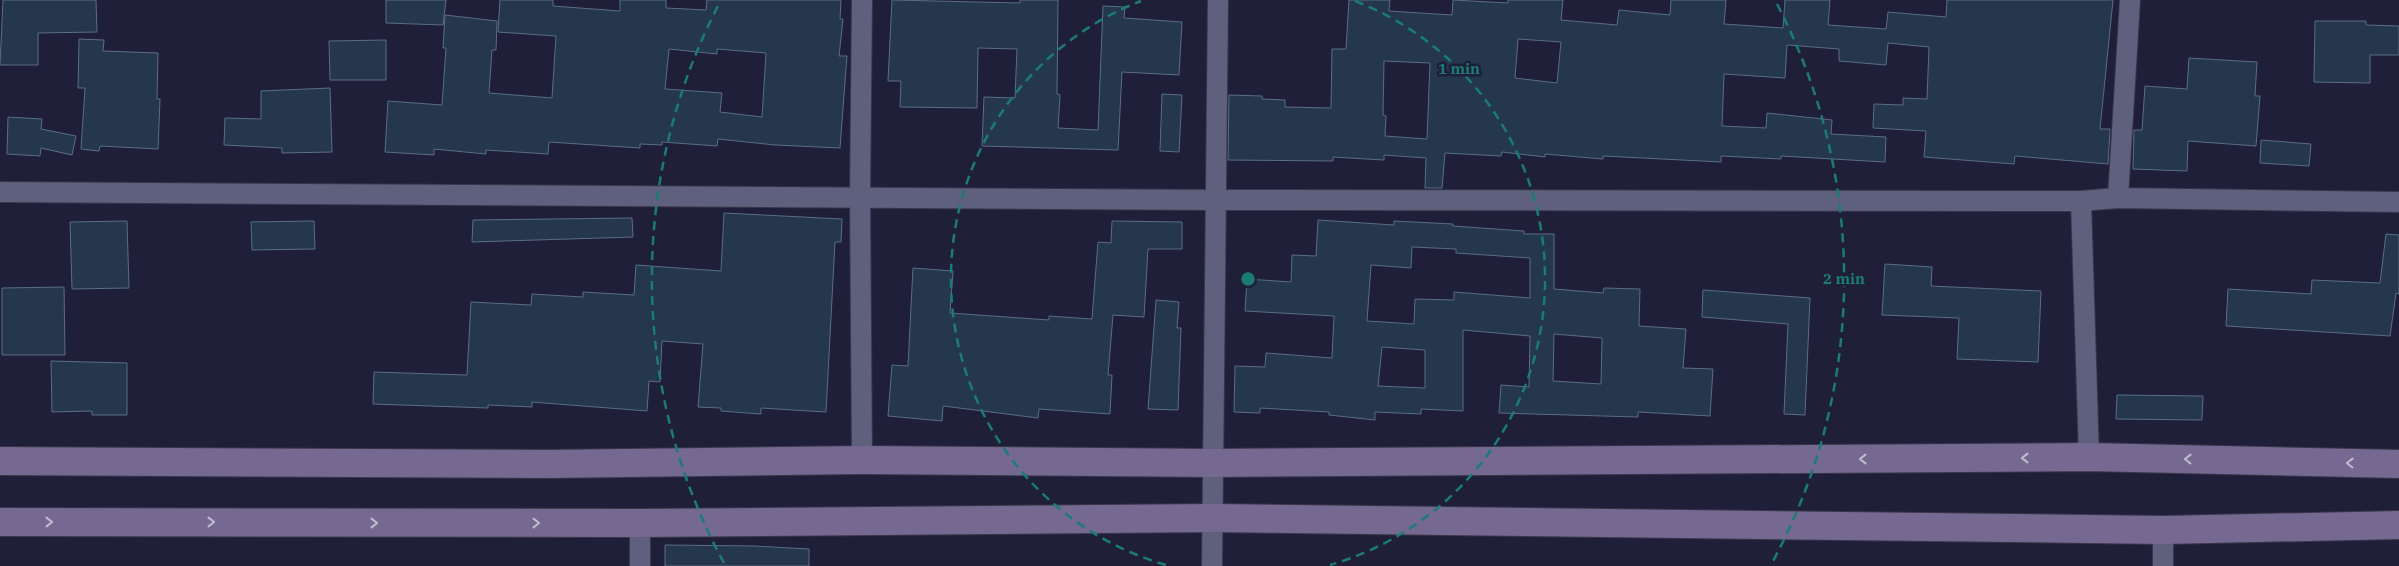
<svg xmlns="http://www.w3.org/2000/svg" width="2399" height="566" font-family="'IBM Plex Serif',serif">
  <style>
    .building { fill: #25374d; stroke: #5a6d87; fill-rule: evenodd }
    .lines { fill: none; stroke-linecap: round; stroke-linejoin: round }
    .minor-casing { stroke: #39374b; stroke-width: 22 }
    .secondary-casing { stroke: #39374b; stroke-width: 30 }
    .minor { stroke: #5f607d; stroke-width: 20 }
    .secondary { stroke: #766991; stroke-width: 28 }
    .oneway { stroke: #c0bcd2 }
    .ring { fill: none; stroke: #1a7c75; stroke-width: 2.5; stroke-dasharray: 9 6 }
    .centre { fill: #1a7c75; stroke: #201f39; stroke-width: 2.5 }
    .ring-label { font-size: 15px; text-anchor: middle; font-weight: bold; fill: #1a7c75; stroke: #201f39; stroke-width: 5; stroke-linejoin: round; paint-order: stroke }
  </style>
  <rect width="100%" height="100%" fill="#201f39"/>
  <g class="building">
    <path d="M 3,0 L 96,0 L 97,32 L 38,33 L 38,65 L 0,65 Z"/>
    <path d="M 386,0 L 446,0 L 443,25 L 386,23 Z"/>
    <path d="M 500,0 L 553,0 L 553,6 L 620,11 L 620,0 L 666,0 L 666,8 L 706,10 L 707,0 L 841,0 L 840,19 L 843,19 L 839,56 L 847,56 L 840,148 L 775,145 L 718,139 L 717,146 L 662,142 L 662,145 L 640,144 L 640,148 L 549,142 L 548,154 L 486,150 L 486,154 L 434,149 L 434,155 L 385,152 L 388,101 L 442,105 L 446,48 L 443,48 L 445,15 L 497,21 L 496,50 L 492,50 L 489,93 L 552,98 L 556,36 L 498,32 ZM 669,49 L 717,54 L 717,49 L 766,53 L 762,117 L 720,112 L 722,93 L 665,89 Z"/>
    <path d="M 892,0 L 1020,3 L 1020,0 L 1058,0 L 1057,94 L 1060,95 L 1058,128 L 1098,130 L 1103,6 L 1125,7 L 1124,18 L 1182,22 L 1179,75 L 1122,72 L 1118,150 L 982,146 L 984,97 L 1015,98 L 1017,49 L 978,48 L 977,108 L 900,107 L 901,81 L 888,81 Z"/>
    <path d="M 1349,0 L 1390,0 L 1389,11 L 1452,15 L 1453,0 L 1508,3 L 1508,0 L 1563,0 L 1561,20 L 1617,25 L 1619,10 L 1670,15 L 1671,0 L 1726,0 L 1724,24 L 1783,28 L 1785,0 L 1830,0 L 1828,25 L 1886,29 L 1888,12 L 1946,17 L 1947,0 L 2113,0 L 2100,129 L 2110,129 L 2108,164 L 2015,156 L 2014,164 L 1924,157 L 1926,131 L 1873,128 L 1874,104 L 1903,105 L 1903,98 L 1927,99 L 1929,47 L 1888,43 L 1886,65 L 1839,61 L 1839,49 L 1787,45 L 1785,78 L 1724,74 L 1722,126 L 1766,128 L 1767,113 L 1832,120 L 1831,134 L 1886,137 L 1885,162 L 1781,156 L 1781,159 L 1721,156 L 1721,162 L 1603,156 L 1603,159 L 1545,154 L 1545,157 L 1502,152 L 1501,156 L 1445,153 L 1442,188 L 1425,188 L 1426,158 L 1384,155 L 1384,160 L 1333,157 L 1333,161 L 1228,160 L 1229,95 L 1262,96 L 1262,99 L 1285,100 L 1285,107 L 1331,108 L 1332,49 L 1346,49 ZM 1518,39 L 1561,42 L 1557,83 L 1515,78 ZM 1384,61 L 1430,63 L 1427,139 L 1385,136 L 1386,116 L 1383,115 Z"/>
    <path d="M 2315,21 L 2366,21 L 2366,25 L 2399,26 L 2399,55 L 2370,55 L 2370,83 L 2314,82 Z"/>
    <path d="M 79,39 L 104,40 L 103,51 L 158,53 L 157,99 L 160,99 L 158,149 L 100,146 L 99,151 L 81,149 L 85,88 L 78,88 Z"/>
    <path d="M 386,40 L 386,80 L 330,80 L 329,41 Z"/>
    <path d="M 2189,58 L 2257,62 L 2255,96 L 2260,96 L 2256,146 L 2188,141 L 2187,171 L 2133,169 L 2134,130 L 2142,130 L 2145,86 L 2187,89 Z"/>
    <path d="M 330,88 L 332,152 L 282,153 L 282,148 L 224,145 L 225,118 L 261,119 L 261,91 Z"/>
    <path d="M 1162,94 L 1182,95 L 1179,152 L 1160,151 Z"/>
    <path d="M 8,117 L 42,119 L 41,129 L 76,136 L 72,155 L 41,148 L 40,156 L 7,154 Z"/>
    <path d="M 2261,140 L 2311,144 L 2309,166 L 2260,163 Z"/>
    <path d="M 724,213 L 842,219 L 841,242 L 835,242 L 826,412 L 761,408 L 761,414 L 721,411 L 721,408 L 698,407 L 703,344 L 662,341 L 660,382 L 649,381 L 647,411 L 532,402 L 532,407 L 488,405 L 488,408 L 373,404 L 374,372 L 467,375 L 471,302 L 531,305 L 532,294 L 583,297 L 583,292 L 634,295 L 636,265 L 721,271 Z"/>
    <path d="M 632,218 L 633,237 L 472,242 L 473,220 Z"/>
    <path d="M 1318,220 L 1394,225 L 1394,221 L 1453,224 L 1453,226 L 1524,231 L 1524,234 L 1554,234 L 1554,289 L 1603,293 L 1604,288 L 1640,289 L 1639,326 L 1686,329 L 1683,368 L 1713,369 L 1710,416 L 1638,412 L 1638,417 L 1499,413 L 1501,385 L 1529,387 L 1530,336 L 1463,330 L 1463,411 L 1421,409 L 1421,414 L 1375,412 L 1375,420 L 1329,415 L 1329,412 L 1260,408 L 1260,413 L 1234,412 L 1235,366 L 1265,367 L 1266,353 L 1332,358 L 1334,316 L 1245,311 L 1247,279 L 1291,282 L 1292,255 L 1316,256 ZM 1412,247 L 1456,249 L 1456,253 L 1530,258 L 1530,298 L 1454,292 L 1454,300 L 1415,299 L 1414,324 L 1367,321 L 1371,265 L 1411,268 ZM 1554,334 L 1602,338 L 1601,384 L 1553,381 ZM 1382,347 L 1425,350 L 1425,388 L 1378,386 Z"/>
    <path d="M 127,221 L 129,288 L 72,289 L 70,222 Z"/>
    <path d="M 314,221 L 315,249 L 252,250 L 251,222 Z"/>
    <path d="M 1112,221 L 1182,222 L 1182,249 L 1148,249 L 1144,317 L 1113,315 L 1108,375 L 1112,375 L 1110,414 L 1039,409 L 1038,418 L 943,406 L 942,421 L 888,416 L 892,365 L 908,366 L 913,268 L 953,271 L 950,313 L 1049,320 L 1049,316 L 1092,319 L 1098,242 L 1111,243 Z"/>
    <path d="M 2386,234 L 2399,235 L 2399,294 L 2396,293 L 2390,336 L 2226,326 L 2228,289 L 2311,294 L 2312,280 L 2380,283 Z"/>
    <path d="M 1885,264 L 1932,267 L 1931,286 L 2041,291 L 2038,362 L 1957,359 L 1959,318 L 1882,315 Z"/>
    <path d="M 64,287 L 65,355 L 2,355 L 2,288 Z"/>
    <path d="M 1703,290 L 1810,298 L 1805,415 L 1784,414 L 1788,324 L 1702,317 Z"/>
    <path d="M 1156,300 L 1179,302 L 1177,328 L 1181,328 L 1178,410 L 1148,409 Z"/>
    <path d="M 51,361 L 127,363 L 127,415 L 92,415 L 92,411 L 52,412 Z"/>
    <path d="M 2117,395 L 2203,396 L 2202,420 L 2116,419 Z"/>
    <path d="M 665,545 L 754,546 L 809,549 L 809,566 L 665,566 Z"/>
  </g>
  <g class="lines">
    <g class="minor-casing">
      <g id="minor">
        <path d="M 862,0 L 860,197 L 862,460"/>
        <path d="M 0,192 L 1216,200 L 2081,201 L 2118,198 L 2399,202"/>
        <path d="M 2118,198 L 2130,0"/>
        <path d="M 2081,201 L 2089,457"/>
        <path d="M 640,523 L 640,566"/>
        <path d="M 1212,566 L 1218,0"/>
        <path d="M 2163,566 L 2163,530"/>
      </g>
    </g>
    <g class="secondary-casing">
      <g id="secondary">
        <path d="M 0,461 L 547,464 L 862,460 L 1213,463 L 2089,457 L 2399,464"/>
        <path d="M 0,522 L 640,523 L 1213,518 L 2163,530 L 2399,525"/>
      </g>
    </g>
    <use href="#minor" class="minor"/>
    <use href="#secondary" class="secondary"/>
  </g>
  <defs><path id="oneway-chevron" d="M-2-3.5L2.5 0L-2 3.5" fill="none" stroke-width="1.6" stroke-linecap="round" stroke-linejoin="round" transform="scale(1.25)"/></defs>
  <g class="oneway">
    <use href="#oneway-chevron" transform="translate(2025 458) rotate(180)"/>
    <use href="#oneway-chevron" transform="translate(1863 459) rotate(180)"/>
    <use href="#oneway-chevron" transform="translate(2188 459) rotate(-179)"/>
    <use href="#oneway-chevron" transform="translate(2350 463) rotate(-179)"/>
    <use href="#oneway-chevron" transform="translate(49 522)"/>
    <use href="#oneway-chevron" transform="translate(211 522)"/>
    <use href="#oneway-chevron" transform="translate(374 523)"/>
    <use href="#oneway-chevron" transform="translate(536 523)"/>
  </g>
  <g class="ring">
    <path d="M1166 565A298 298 0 0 1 1141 1M1355 1A298 298 0 0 1 1330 565"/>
    <path d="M724 563A596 596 0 0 1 719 4M1777 4A596 596 0 0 1 1772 563"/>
  </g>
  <circle cx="1248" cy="279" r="8" class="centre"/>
  <g class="ring-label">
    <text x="1459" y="74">1 min</text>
    <text x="1844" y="284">2 min</text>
  </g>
</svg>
